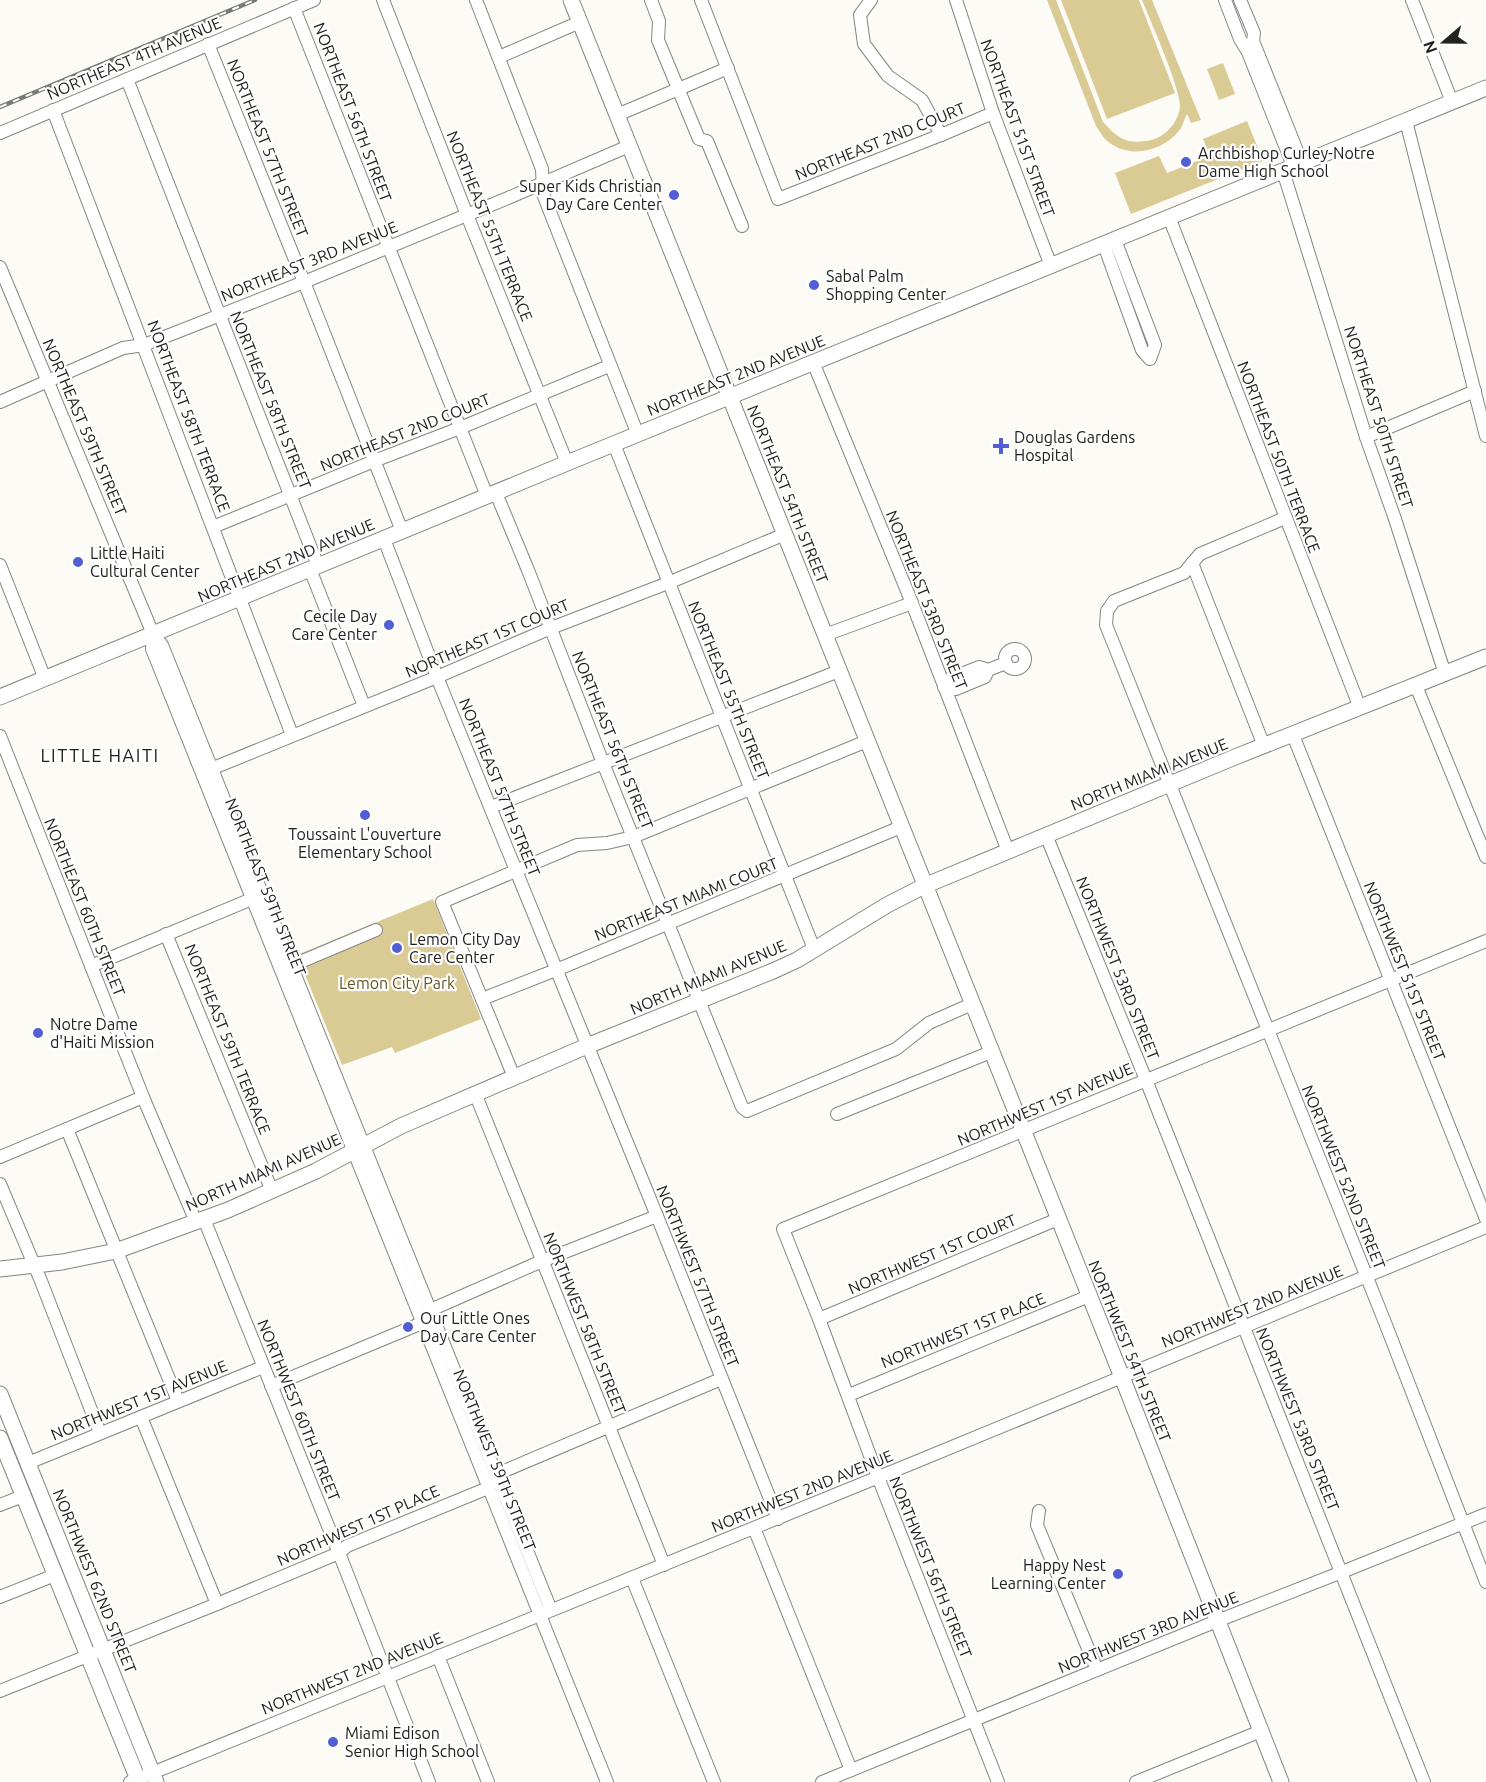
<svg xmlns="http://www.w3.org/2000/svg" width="1486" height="1782" font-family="Ubuntu,sans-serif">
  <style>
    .green { fill: #daca94 }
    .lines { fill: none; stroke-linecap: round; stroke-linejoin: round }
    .minor-casing { stroke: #868581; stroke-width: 14 }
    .major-casing { stroke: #868581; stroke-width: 17 }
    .minor { stroke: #fff; stroke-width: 12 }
    .major { stroke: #fff; stroke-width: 15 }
    .rail-casing { stroke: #797975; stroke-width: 4.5 }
    .rail { stroke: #fff; stroke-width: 2; stroke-dasharray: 7; stroke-linecap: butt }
    .poi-dot { fill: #525ed4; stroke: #fff; stroke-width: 2 }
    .labels { text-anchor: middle; stroke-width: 4.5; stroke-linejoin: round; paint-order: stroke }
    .street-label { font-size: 16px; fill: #21211f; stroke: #fff }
    .poi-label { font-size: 16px; fill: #21211f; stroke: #fff; text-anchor: start }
    .park-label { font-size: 16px; fill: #655723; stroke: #fff }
    .neighbourhood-label { font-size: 18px; letter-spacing: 1.5px; fill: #21211f; stroke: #fff }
  </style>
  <rect width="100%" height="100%" fill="#fcfbf6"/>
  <g class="green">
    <path d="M 1047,0 L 1056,0 L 1103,122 C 1117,137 1124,144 1146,141 C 1163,139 1177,125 1180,108 C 1182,91 1150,20 1142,0 L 1152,0 L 1201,120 L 1191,123 L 1187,114 C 1184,119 1183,126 1179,131 C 1161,153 1125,160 1104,138 C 1101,134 1099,130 1096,126 Z"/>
    <path d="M 1061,0 L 1139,0 L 1175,93 L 1107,119 Z"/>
    <path d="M 1223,63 L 1235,94 L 1219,100 L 1207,69 Z"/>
    <path d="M 1247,121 L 1263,161 L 1131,214 L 1115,173 L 1159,156 L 1167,173 L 1210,156 L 1203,139 Z"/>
    <path d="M 433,899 L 481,1019 L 395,1053 L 392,1047 L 342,1065 L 297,955 Z"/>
  </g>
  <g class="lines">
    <g class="minor-casing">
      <g id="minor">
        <path d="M 383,0 L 467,215 L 567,463"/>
        <path d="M 476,0 L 542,169 L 543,194 L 638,435"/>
        <path d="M 651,0 L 659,21 L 658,40 L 699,139 L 707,141 L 742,226"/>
        <path d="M 701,0 L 778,199 L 941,135 L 993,113"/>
        <path d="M 871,0 L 860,15 L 864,44 L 888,76 L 922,100 L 941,135"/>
        <path d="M 956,0 L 993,113 L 1051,266"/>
        <path d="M 1225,0 L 1240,39 L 1248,52 L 1293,166"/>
        <path d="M 1240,0 L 1254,33 L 1253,41 L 1302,163"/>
        <path d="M 1412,0 L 1452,102"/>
        <path d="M 294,8 L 487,496"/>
        <path d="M 208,44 L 304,282 L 402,531"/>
        <path d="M 499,57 L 580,22"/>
        <path d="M 127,79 L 318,566"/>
        <path d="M 53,110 C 134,318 211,527 292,735"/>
        <path d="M 617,115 L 728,68"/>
        <path d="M 1406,121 L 1486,436"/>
        <path d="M 0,133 L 314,0"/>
        <path d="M 1283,171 L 1366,437 L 1394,516 L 1445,674"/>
        <path d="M 1169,217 L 1360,708"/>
        <path d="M 1104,245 L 1142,350 L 1150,359 L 1155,345 L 1115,240"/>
        <path d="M 0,267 L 153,634 L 162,645 L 551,1610"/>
        <path d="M 813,362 L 912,603 L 1008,851"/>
        <path d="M 0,402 L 123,348 L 144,345 L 304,282 L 508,198 L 629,146"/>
        <path d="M 1366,437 L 1475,391"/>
        <path d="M 614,444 L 814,949"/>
        <path d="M 496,493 L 528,570 L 603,763 L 742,1107 L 747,1111 L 896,1049 L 929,1023 L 972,1004"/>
        <path d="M 1285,518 L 1200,554 L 1184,573 L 1114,601 L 1107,611 L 1106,625 L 1384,1320 L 1486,1582"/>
        <path d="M 213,527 L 374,461 L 460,428 L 609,366"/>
        <path d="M 384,539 L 437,677 L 657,1216 L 778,1519"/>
        <path d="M 1192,563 L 1264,746"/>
        <path d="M 0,565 L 45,679"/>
        <path d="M 310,569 L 364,706"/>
        <path d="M 153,634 L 152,649 L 607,1782"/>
        <path d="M 825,635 L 912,603"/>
        <circle cx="1015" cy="659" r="10"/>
        <path d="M 988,670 L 979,667 L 951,678 L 944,687 L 956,689 L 985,677 L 988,670 L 1006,663"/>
        <path d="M 1416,686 L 1486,857"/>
        <path d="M 1293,735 L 1486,1219"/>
        <path d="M 0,736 L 143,1097 L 196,1222"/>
        <path d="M 206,771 L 437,677 L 551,628 L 668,583 L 785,534"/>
        <path d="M 491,807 L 839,671"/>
        <path d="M 1046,835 L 1146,1080 L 1424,1782"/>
        <path d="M 166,934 L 272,1191"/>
        <path d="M 91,966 L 259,896"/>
        <path d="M 286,968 L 376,930"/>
        <path d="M 482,999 L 556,970 L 901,827"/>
        <path d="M 514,1077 L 442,902 L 577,845 L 607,843 L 633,837 L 867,741"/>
        <path d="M 475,1093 C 538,1251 602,1407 664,1565"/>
        <path d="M 837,1114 L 991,1052"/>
        <path d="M 67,1129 L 178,1401"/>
        <path d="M 0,1157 L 143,1097"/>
        <path d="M 0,1184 L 41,1281 L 100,1433"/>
        <path d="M 204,1219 L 339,1553 L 429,1782"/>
        <path d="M 819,1319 L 1058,1219"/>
        <path d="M 271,1386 L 422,1323 L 430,1310 L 435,1308 L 542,1261 L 657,1216"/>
        <path d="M 849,1395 L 1089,1296"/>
        <path d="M 141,1417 L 217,1604"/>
        <path d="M 28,1463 L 263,1367"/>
        <path d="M 0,1505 L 23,1496"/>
        <path d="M 1039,1511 L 1037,1525 L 1097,1670"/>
        <path d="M 754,1528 L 851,1770"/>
        <path d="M 632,1578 L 714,1782"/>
        <path d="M 0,1597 L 55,1575"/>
        <path d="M 438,1656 L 488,1782"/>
        <path d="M 0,1691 L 217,1604 L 339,1553 L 347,1546 L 488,1488 L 497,1474 L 721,1379"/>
        <path d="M 130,1782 L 913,1463 L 1486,1227"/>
        <path d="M 822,1782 L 1217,1621 L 1342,1572 L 1486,1514"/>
        <path d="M 998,1782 L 878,1477 L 819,1319 L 783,1229 L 1486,941"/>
        <path d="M 1136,1782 L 1261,1731"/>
      </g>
    </g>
    <g class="major-casing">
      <g id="major">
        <path d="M 571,0 L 1122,1377 L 1281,1782"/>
        <path d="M 0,697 L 567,463 L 1486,88"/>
        <path d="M 0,1269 L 62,1262 L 116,1251 L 228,1210 L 316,1171 L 401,1126 L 587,1046 L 773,971 L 797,960 L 887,905 L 924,886 L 1235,757 L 1486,657"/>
        <path d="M 0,1394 L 156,1782"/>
        <path d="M 0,1438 L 139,1782"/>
      </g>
    </g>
    <use href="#minor" class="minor"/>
    <use href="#major" class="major"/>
    <g class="rail-casing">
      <path id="rail" d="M 0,107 L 255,0"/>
    </g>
    <use href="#rail" class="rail"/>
  </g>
  <g class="poi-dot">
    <circle cx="1186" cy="162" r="6"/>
    <circle cx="674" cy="195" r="6"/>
    <circle cx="814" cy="285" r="6"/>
    <path d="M998 437h6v6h6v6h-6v6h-6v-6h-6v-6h6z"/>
    <circle cx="78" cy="562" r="6"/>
    <circle cx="389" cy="625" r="6"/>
    <circle cx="365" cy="815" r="6"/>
    <circle cx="397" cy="948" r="6"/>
    <circle cx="38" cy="1033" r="6"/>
    <circle cx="408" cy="1327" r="6"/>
    <circle cx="1118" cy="1574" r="6"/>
    <circle cx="333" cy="1742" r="6"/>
  </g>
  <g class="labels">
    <g class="street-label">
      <text transform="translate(134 58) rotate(-23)" y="6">NORTHEAST 4TH AVENUE</text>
      <text transform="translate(353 112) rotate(69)" y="6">NORTHEAST 56TH STREET</text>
      <text transform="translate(1018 128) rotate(70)" y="6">NORTHEAST 51ST STREET</text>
      <text transform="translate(880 141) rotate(-22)" y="6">NORTHEAST 2ND COURT</text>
      <text transform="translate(268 148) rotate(68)" y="6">NORTHEAST 57TH STREET</text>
      <text transform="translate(490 226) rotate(68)" y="6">NORTHEAST 55TH TERRACE</text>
      <text transform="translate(309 261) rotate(-22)" y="6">NORTHEAST 3RD AVENUE</text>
      <text transform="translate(736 375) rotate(-22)" y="6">NORTHEAST 2ND AVENUE</text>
      <text transform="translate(271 400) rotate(68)" y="6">NORTHEAST 58TH STREET</text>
      <text transform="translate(189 416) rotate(69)" y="6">NORTHEAST 58TH TERRACE</text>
      <text transform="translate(1379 417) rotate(72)" y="6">NORTHEAST 50TH STREET</text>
      <text transform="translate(85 427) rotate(67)" y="6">NORTHEAST 59TH STREET</text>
      <text transform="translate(405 432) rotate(-22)" y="6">NORTHEAST 2ND COURT</text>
      <text transform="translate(1279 457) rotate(69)" y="6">NORTHEAST 50TH TERRACE</text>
      <text transform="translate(788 494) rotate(68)" y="6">NORTHEAST 54TH STREET</text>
      <text transform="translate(286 560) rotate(-23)" y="6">NORTHEAST 2ND AVENUE</text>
      <text transform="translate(927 600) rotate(68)" y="6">NORTHEAST 53RD STREET</text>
      <text transform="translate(487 638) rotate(-23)" y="6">NORTHEAST 1ST COURT</text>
      <text transform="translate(729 690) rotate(68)" y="6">NORTHEAST 55TH STREET</text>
      <text transform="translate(613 740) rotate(68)" y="6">NORTHEAST 56TH STREET</text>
      <text transform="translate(1149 774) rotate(-22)" y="6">NORTH MIAMI AVENUE</text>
      <text transform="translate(500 787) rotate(68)" y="6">NORTHEAST 57TH STREET</text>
      <text transform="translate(266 887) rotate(68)" y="6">NORTHEAST 59TH STREET</text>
      <text transform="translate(686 899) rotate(-22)" y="6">NORTHEAST MIAMI COURT</text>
      <text transform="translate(85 907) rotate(68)" y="6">NORTHEAST 60TH STREET</text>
      <text transform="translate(1118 968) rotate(68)" y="6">NORTHWEST 53RD STREET</text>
      <text transform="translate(1405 971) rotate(68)" y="6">NORTHWEST 51ST STREET</text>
      <text transform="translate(708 977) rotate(-23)" y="6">NORTH MIAMI AVENUE</text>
      <text transform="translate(228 1039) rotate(68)" y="6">NORTHEAST 59TH TERRACE</text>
      <text transform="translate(1045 1104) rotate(-23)" y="6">NORTHWEST 1ST AVENUE</text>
      <text transform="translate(263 1172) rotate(-24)" y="6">NORTH MIAMI AVENUE</text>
      <text transform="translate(1344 1177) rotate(68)" y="6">NORTHWEST 52ND STREET</text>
      <text transform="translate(932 1254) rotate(-23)" y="6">NORTHWEST 1ST COURT</text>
      <text transform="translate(698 1276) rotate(68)" y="6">NORTHWEST 57TH STREET</text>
      <text transform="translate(1252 1306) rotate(-22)" y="6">NORTHWEST 2ND AVENUE</text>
      <text transform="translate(585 1323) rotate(68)" y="6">NORTHWEST 58TH STREET</text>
      <text transform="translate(963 1330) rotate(-22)" y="6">NORTHWEST 1ST PLACE</text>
      <text transform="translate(1130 1351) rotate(68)" y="6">NORTHWEST 54TH STREET</text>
      <text transform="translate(139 1400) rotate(-22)" y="6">NORTHWEST 1ST AVENUE</text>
      <text transform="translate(299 1410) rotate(68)" y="6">NORTHWEST 60TH STREET</text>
      <text transform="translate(1298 1419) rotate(68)" y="6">NORTHWEST 53RD STREET</text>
      <text transform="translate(495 1460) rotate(68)" y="6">NORTHWEST 59TH STREET</text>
      <text transform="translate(802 1491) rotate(-22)" y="6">NORTHWEST 2ND AVENUE</text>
      <text transform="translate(358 1525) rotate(-24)" y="6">NORTHWEST 1ST PLACE</text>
      <text transform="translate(931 1567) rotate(68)" y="6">NORTHWEST 56TH STREET</text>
      <text transform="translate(95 1581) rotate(68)" y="6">NORTHWEST 62ND STREET</text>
      <text transform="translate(1148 1632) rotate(-22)" y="6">NORTHWEST 3RD AVENUE</text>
      <text transform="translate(352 1673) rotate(-22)" y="6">NORTHWEST 2ND AVENUE</text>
    </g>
    <g class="poi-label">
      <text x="1198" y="159">Archbishop Curley-Notre<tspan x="1198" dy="18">Dame High School</tspan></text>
      <text x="662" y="192" text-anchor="end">Super Kids Christian<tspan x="662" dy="18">Day Care Center</tspan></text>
      <text x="826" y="282">Sabal Palm<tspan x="826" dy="18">Shopping Center</tspan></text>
      <text x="1014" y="443">Douglas Gardens<tspan x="1014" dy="18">Hospital</tspan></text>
      <text x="90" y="559">Little Haiti<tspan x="90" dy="18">Cultural Center</tspan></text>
      <text x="377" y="622" text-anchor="end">Cecile Day<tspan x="377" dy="18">Care Center</tspan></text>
      <text x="365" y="840" text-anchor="middle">Toussaint L'ouverture<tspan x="365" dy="18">Elementary School</tspan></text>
      <text x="409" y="945">Lemon City Day<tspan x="409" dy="18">Care Center</tspan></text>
      <text x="50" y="1030">Notre Dame<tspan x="50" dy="18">d'Haiti Mission</tspan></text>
      <text x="420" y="1324">Our Little Ones<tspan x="420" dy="18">Day Care Center</tspan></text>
      <text x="1106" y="1571" text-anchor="end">Happy Nest<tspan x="1106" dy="18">Learning Center</tspan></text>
      <text x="345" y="1739">Miami Edison<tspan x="345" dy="18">Senior High School</tspan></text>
    </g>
    <g class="park-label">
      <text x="397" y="989">Lemon City Park</text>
    </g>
    <g class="neighbourhood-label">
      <text x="100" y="762">LITTLE HAITI</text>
    </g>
  </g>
  <g transform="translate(1444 42) rotate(250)" stroke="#ffffff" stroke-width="4.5" paint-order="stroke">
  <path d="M0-4.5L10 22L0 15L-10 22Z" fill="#21211f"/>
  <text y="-9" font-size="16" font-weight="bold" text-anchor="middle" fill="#21211f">N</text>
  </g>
</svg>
